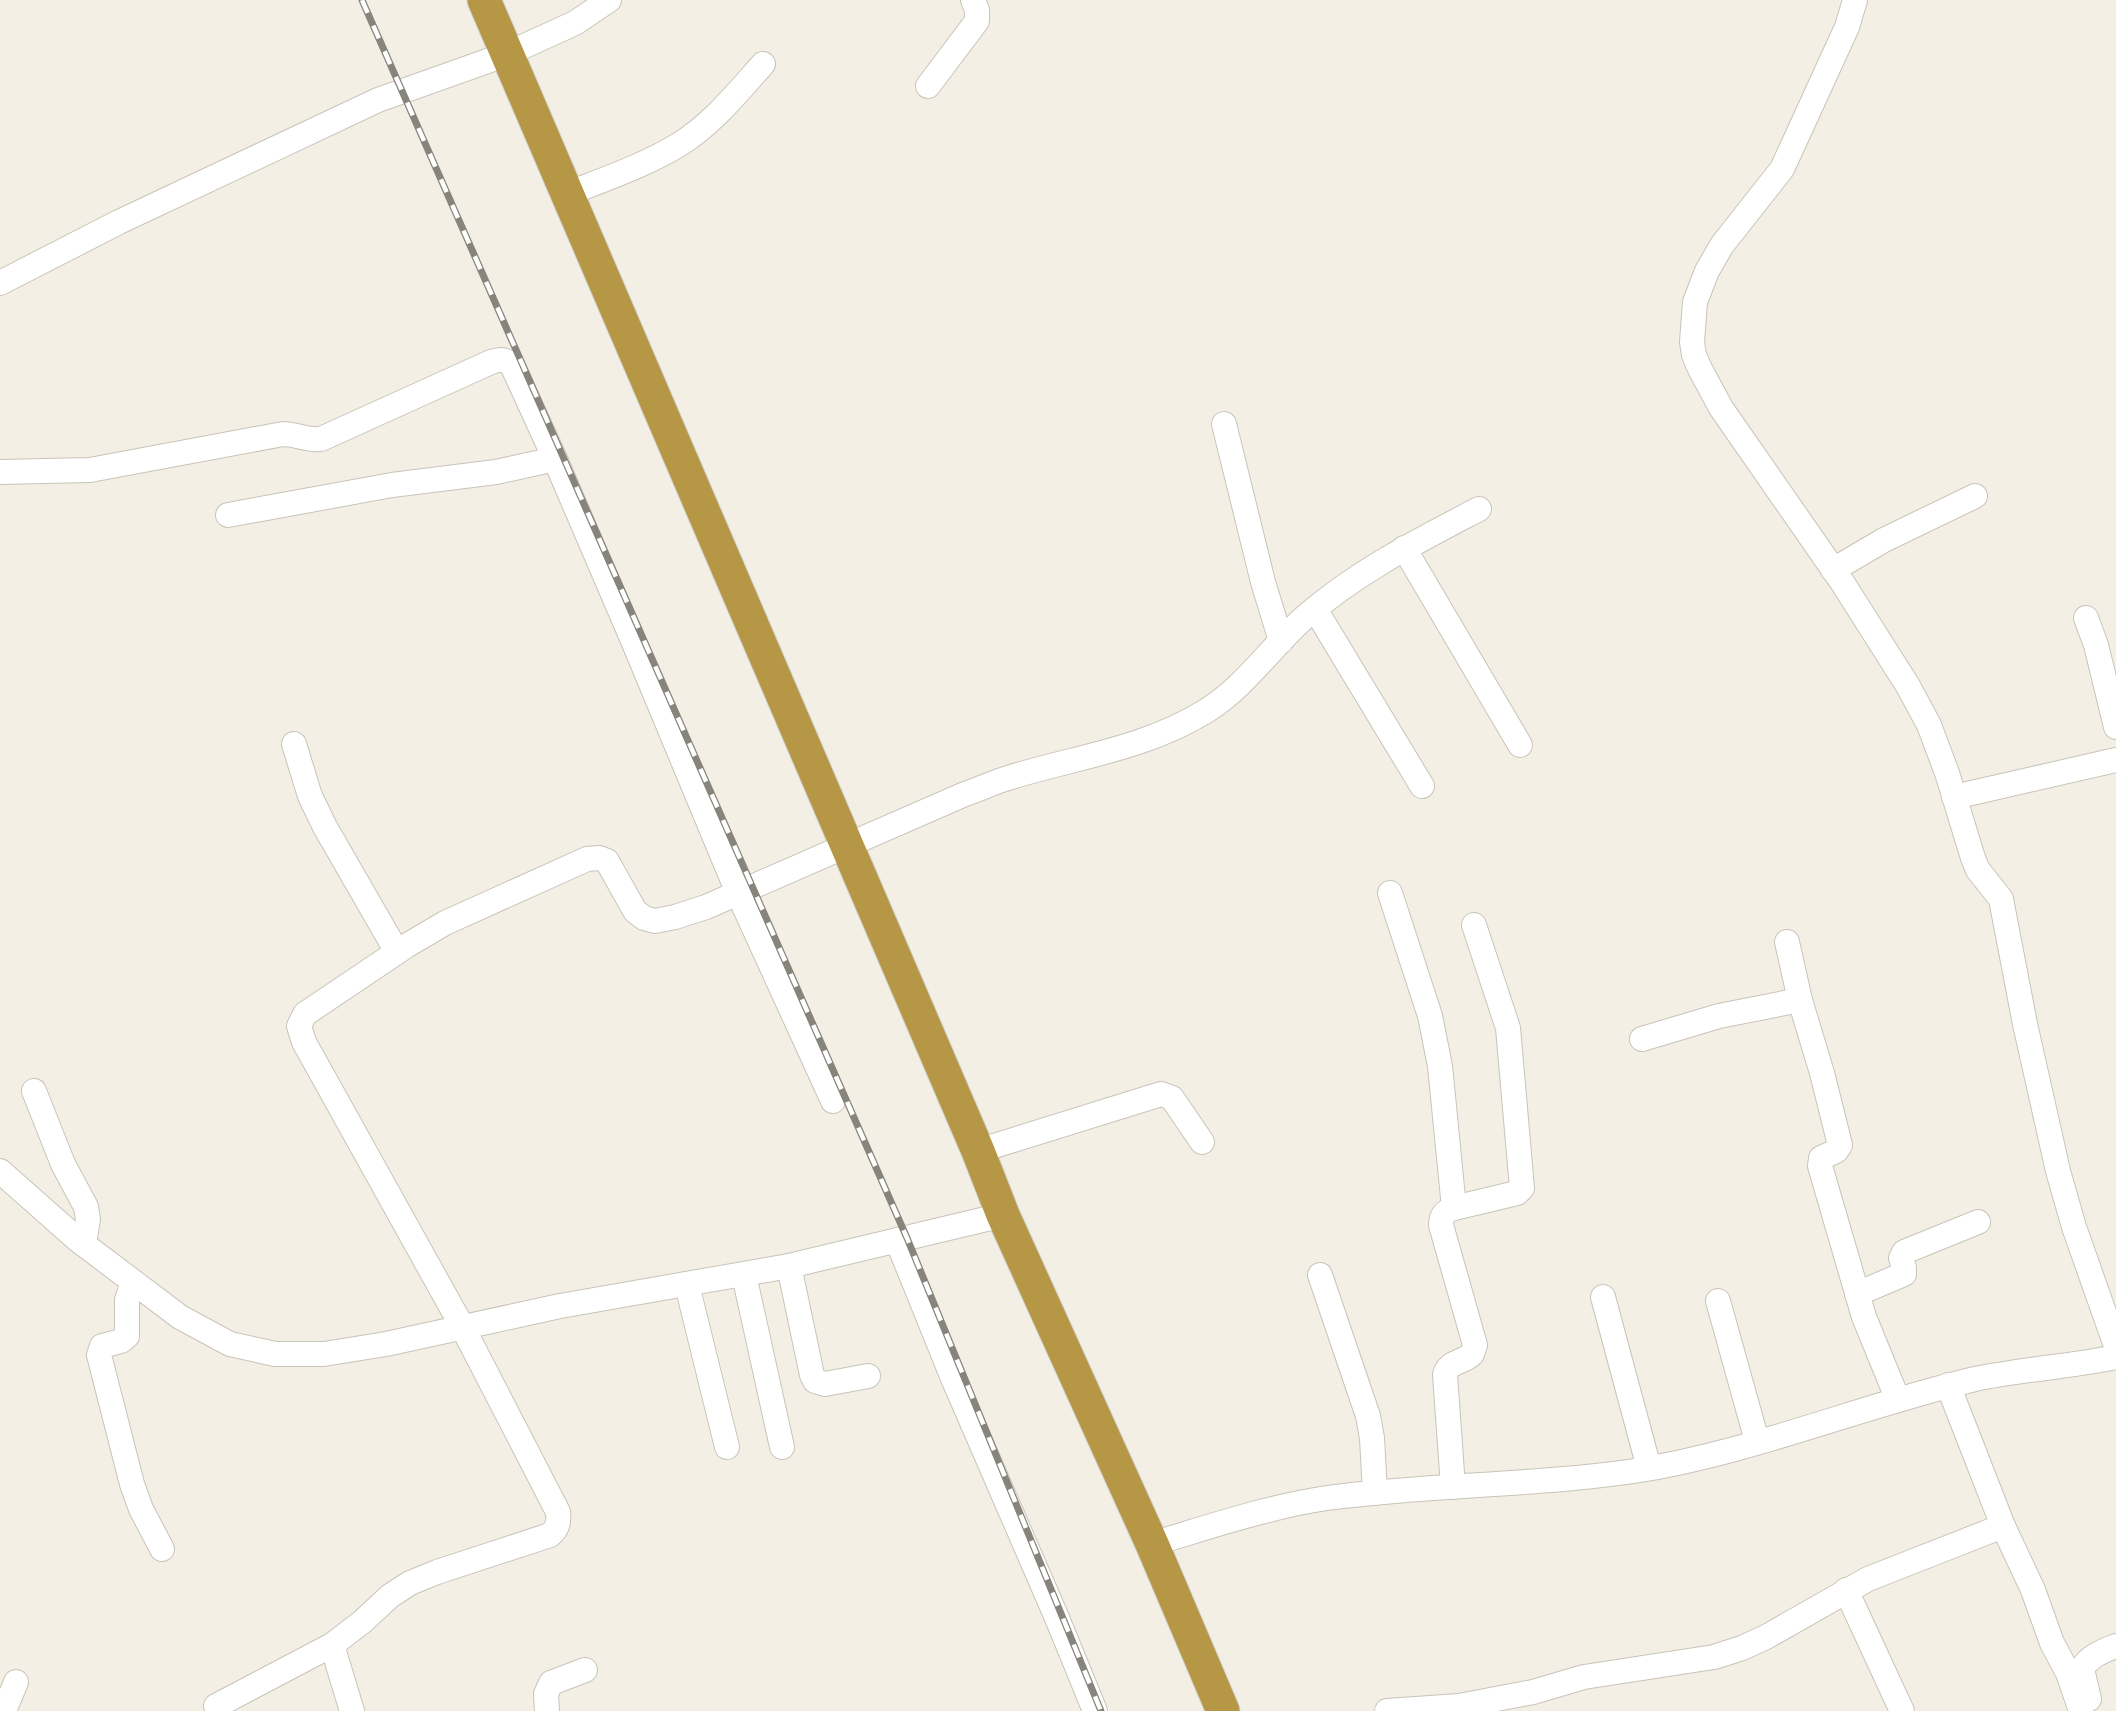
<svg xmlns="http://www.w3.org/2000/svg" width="2116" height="1711" font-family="'Fira Sans Condensed',sans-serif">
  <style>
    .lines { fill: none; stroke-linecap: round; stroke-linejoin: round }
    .minor-casing { stroke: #c9c4b9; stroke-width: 26 }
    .highway-casing { stroke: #d1d0cf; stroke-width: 35 }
    .minor { stroke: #fff; stroke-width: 24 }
    .highway { stroke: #b69745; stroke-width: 33 }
    .rail-casing { stroke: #87847c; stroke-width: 7 }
    .rail { stroke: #fff; stroke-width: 4.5; stroke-dasharray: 14; stroke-linecap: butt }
  </style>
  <rect width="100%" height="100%" fill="#f4efe4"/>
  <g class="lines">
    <g class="minor-casing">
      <g id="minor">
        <path d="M 1855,0 L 1847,27 L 1782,169 L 1722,245 L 1707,271 L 1695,302 L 1692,342 L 1694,355 L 1700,369 L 1721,408 L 1842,582 L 1908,686 L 1929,725 L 1947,773 L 1973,858 L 1978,870 L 2001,899 L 2025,1024 L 2058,1171 L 2074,1227 L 2116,1346"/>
        <path d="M 928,86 L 977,21 L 977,10 L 973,0"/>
        <path d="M 567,194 C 605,179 646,165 680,144 C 712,124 738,92 763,64"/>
        <path d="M 0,283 L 119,222 L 378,100 L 507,54 L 575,23 L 609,0"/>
        <path d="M 1224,424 L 1263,582 L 1281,641"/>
        <path d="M 0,472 L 90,470 L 283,434 C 296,434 308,441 321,439 L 491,362 C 500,359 505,359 512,365 L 555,459 L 634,643 L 738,893 L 833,1101"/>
        <path d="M 228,515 L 392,485 L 496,472 L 555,459"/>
        <path d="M 1404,548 L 1520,745"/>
        <path d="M 1833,570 L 1884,540 L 1975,496"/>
        <path d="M 1315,609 L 1422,786"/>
        <path d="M 2086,618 L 2096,645 L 2116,727"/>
        <path d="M 294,744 L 310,796 L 325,827 L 397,952"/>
        <path d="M 1954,797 L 2116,760"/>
        <path d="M 1390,893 L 1430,1016 L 1440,1066 L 1454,1208 C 1445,1211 1441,1215 1441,1225 L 1475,1345 L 1472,1354 C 1463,1363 1448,1361 1445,1375 L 1453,1487"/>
        <path d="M 1787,942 L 1800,1000 L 1822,1073 L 1840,1145 L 1836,1151 L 1821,1158 L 1820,1166 L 1864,1317 L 1898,1400"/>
        <path d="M 1642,1039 L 1719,1016 L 1800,1000"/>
        <path d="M 34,1091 L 63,1164 L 86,1207 L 88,1219 L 84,1244"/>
        <path d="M 978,1151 L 1161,1094 L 1172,1098 L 1202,1142"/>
        <path d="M 0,1171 L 78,1240 L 180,1317 L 230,1344 L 275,1354 L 324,1354 L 386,1344 L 560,1306 L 789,1266 L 1003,1215"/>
        <path d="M 1454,1208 L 1517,1193 L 1522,1188 L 1508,1028 L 1474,925"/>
        <path d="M 897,1240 L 952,1376 L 1057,1618 L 1095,1711"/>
        <path d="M 789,1266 L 812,1375 L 815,1381 L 825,1384 L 868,1376"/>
        <path d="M 744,1275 L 782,1447"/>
        <path d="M 1320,1275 L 1368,1416 L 1372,1438 L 1375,1493"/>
        <path d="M 133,1282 L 127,1300 L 127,1336 L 121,1341 L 102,1346 L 99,1355 L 132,1484 L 141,1509 L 162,1549"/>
        <path d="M 687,1285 L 727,1447"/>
        <path d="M 1857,1294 L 1904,1274 L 1904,1268 L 1901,1258 L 1904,1252 L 1978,1222"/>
        <path d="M 1603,1297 L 1649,1468"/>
        <path d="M 1718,1301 L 1757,1441"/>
        <path d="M 1948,1385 L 2003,1526 L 2033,1590 L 2052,1643 L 2068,1673 L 2081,1711"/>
        <path d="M 1152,1544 C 1209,1527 1267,1507 1327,1498 C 1429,1484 1532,1486 1634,1471 C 1750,1453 1861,1406 1975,1379 C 2022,1369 2069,1367 2116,1357"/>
        <path d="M 1846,1590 L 1902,1711"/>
        <path d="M 2089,1699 L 2082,1669 C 2089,1656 2103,1651 2116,1646"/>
        <path d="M 216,1706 L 332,1645"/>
        <path d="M 4,1711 L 16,1682"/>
        <path d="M 352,1711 L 332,1645 L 362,1622 L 390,1596 L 410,1583 L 437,1572 L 550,1535 C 558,1528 559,1522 558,1512 L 463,1328 L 304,1042 L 299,1026 L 305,1014 L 406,946 L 445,923 L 587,859 L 599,858 L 607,861 L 635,911 L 644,918 L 655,921 L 675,917 L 706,907 L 965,794 C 980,789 994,782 1008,778 C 1075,757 1145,749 1206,711 C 1245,687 1271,647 1305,617 C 1358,571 1418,541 1479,509"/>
        <path d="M 547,1711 L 546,1694 L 551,1683 L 585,1670"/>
        <path d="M 1387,1711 L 1459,1706 L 1533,1692 L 1584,1677 L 1714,1657 L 1742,1648 L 1766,1637 L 1868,1579 L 2003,1526"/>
      </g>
    </g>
    <g class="highway-casing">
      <path id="highway" d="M 484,0 L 978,1151 L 1003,1215 L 1152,1544 L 1223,1711"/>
    </g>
    <use href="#minor" class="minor"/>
    <use href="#highway" class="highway"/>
    <g class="rail-casing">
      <path id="rail" d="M 362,0 L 907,1238 L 1101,1711"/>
    </g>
    <use href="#rail" class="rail"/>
  </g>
</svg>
